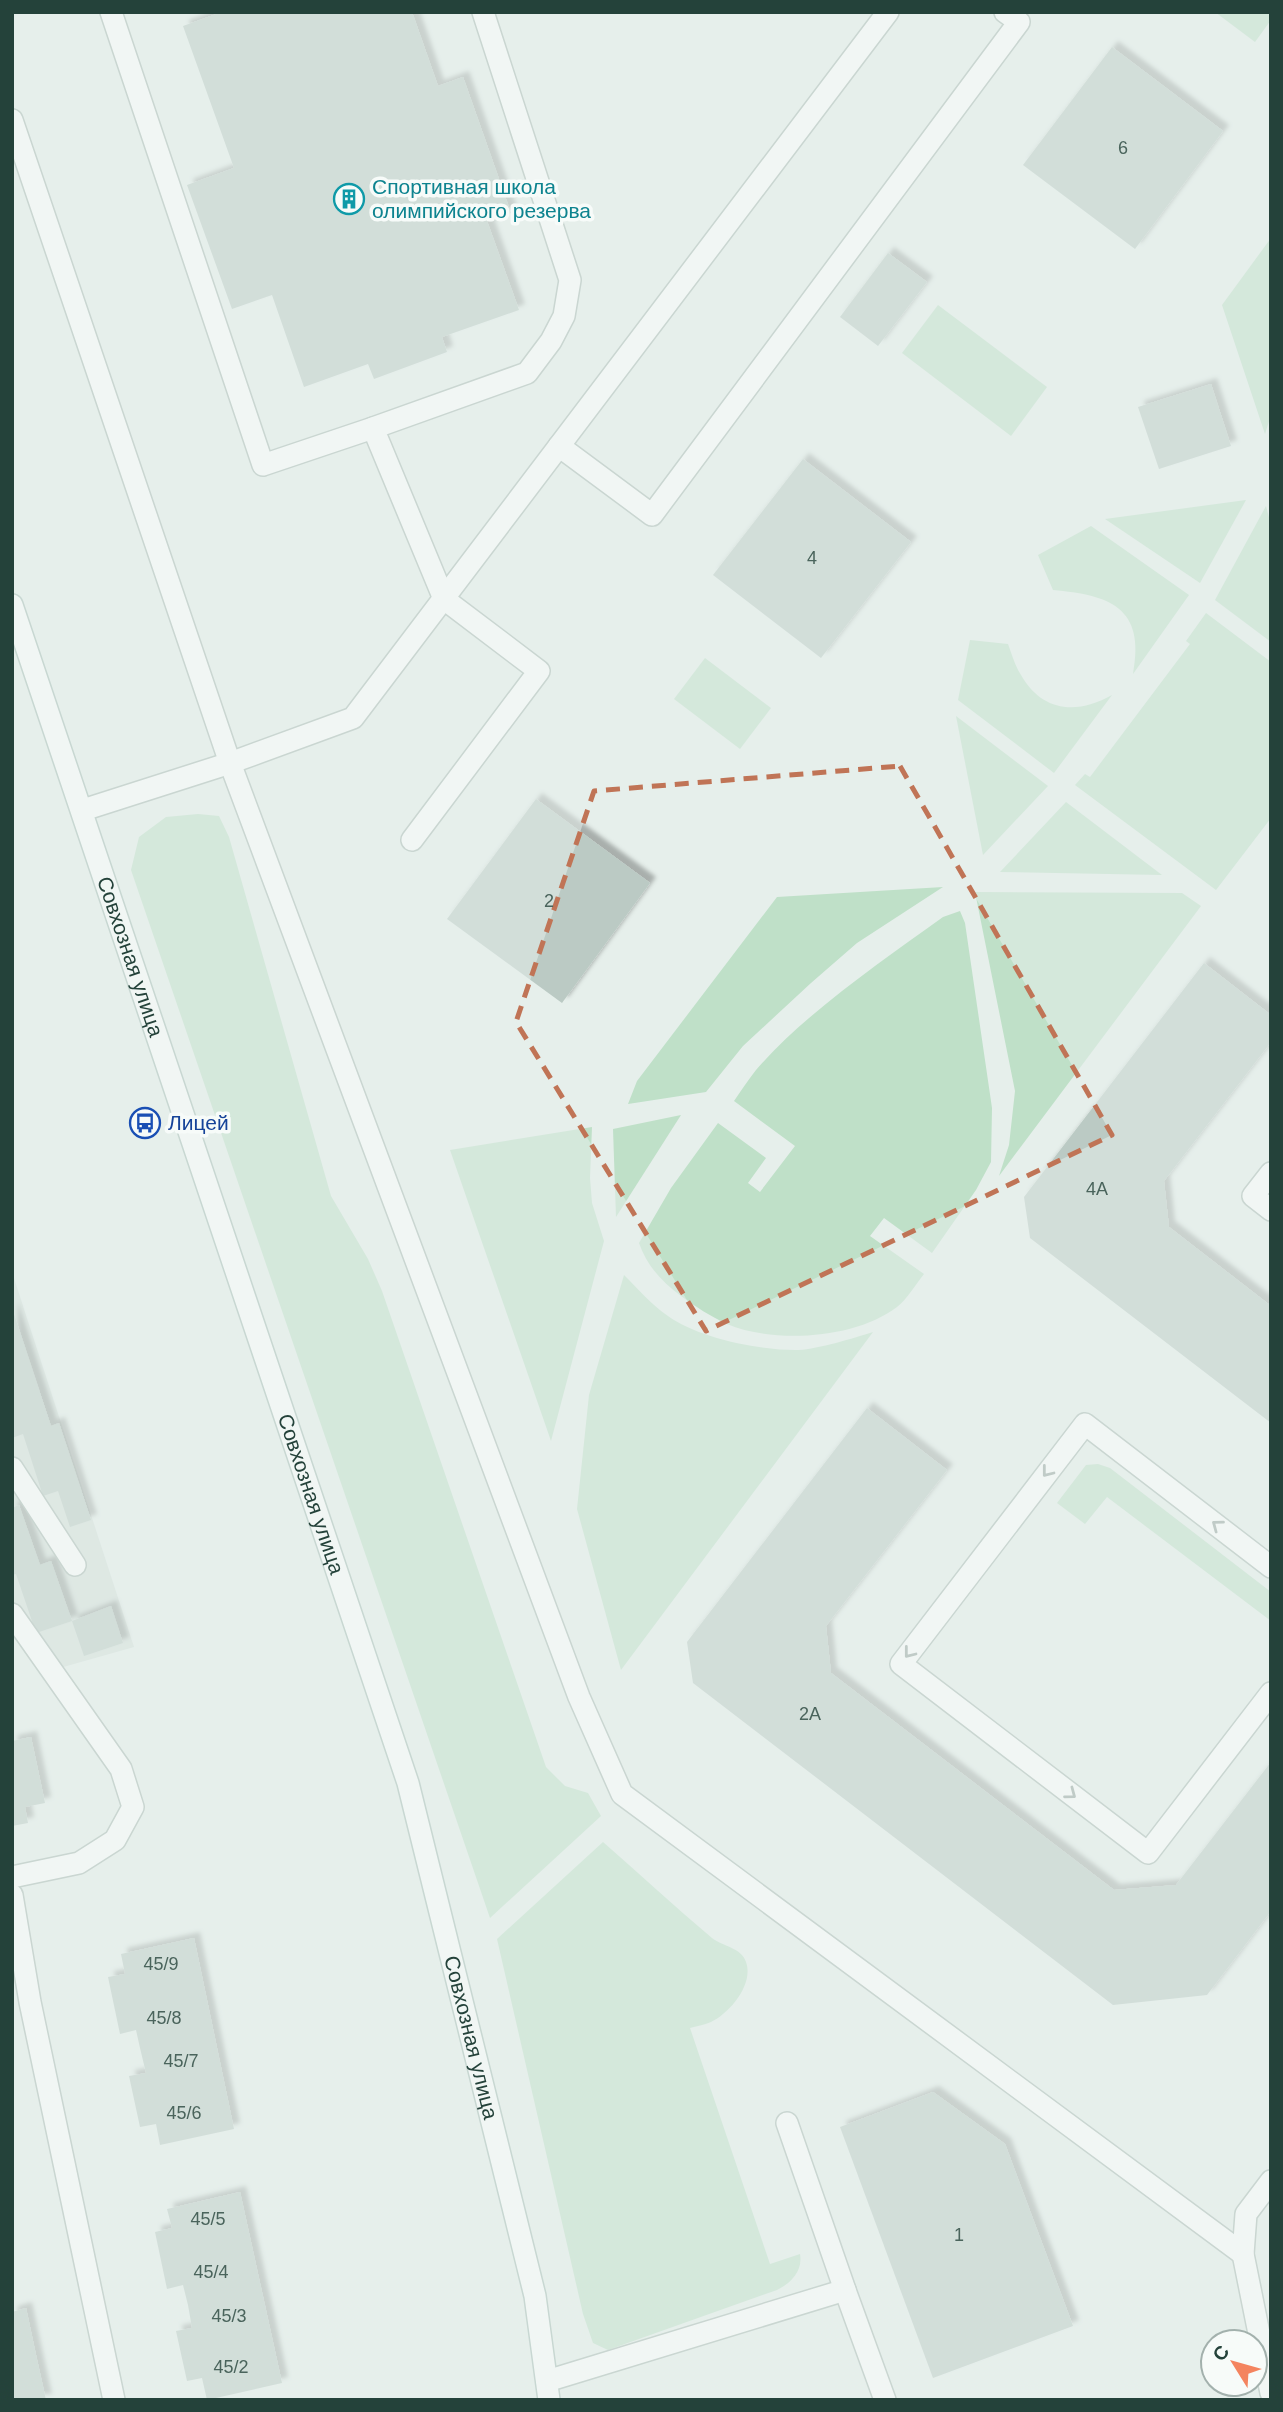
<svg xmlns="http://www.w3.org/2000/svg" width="1283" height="2412" font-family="Arial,sans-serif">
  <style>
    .built { fill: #d4dfda }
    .green { fill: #bfe0c8 }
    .building { fill: #bbcac4; filter: url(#shadow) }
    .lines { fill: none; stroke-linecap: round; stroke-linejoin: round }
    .service-casing { stroke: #a8b8b2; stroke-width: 24 }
    .minor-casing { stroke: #a8b8b2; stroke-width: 24 }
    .secondary-casing { stroke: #a4bbb3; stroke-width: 24 }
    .service { stroke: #fff; stroke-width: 21 }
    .minor { stroke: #fff; stroke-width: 21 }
    .secondary { stroke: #fff; stroke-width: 21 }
    .oneway { stroke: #92a09c }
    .marked { fill: none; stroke: #c07456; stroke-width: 5; stroke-dasharray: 14 9; stroke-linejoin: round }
    .labels { text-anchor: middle; stroke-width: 7; stroke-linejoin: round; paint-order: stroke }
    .number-label { font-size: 18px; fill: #4a645c }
    .culture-label { font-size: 21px; fill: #0d838f; stroke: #f7fbf9; text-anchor: start }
    .street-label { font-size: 21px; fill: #24423a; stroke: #f7fbf9 }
    .transit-label { font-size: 21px; fill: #164399; stroke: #f7fbf9; text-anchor: start }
  </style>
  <defs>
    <filter id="shadow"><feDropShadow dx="6" dy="-6" stdDeviation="2" flood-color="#0004"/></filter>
  </defs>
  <rect width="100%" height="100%" fill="#e6efeb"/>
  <path class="built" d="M 12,1272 L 134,1647 L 49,1671 L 12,1610 Z"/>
  <g class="green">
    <path d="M 1215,12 L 1271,12 L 1271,20 L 1255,42 Z"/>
    <path d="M 1271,238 L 1271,415 L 1265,434 L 1222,305 Z"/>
    <path d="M 938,305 L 1047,387 L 1011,436 L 902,353 Z"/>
    <path d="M 1246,500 L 1200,583 L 1105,519 Z"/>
    <path d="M 1266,506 L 1271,525 L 1271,642 L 1215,600 Z"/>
    <path d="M 1091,526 L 1189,595 L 1133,674 C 1146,607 1109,595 1053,590 L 1038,555 Z"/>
    <path d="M 1206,613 L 1271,662 L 1271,818 L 1216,890 L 1075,785 L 1085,774 L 1090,777 L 1190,644 L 1186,641 Z"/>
    <path d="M 970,640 L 1008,644 C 1012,655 1015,666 1021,675 C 1042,712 1077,715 1112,695 L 1054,773 L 958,700 Z"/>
    <path d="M 705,658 L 771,708 L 740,749 L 674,699 Z"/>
    <path d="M 956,716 L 1048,786 L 983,855 Z"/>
    <path d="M 1066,802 L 1162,875 L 1000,872 Z"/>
    <path d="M 198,814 L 219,816 L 229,837 L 331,1196 L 368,1259 L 382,1291 L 546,1767 L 565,1786 L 588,1793 L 601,1816 L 490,1918 L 131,870 L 139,837 L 166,817 Z"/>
    <path d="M 943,887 L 857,943 L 811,983 L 743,1046 L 706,1092 L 628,1104 L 637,1081 L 777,897 Z"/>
    <path d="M 975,892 L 1182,893 L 1201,906 L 999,1176 L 1009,1145 L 1015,1091 Z"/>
    <path d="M 960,911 L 965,923 L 992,1108 L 991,1162 L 976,1190 L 932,1253 L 884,1218 L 870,1236 L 924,1274 C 916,1284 907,1299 897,1307 C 855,1339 774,1344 727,1324 C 710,1316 696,1307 681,1296 C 662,1282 647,1266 639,1243 L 671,1188 L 718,1123 L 766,1158 L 748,1183 L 760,1192 L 795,1146 L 734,1101 C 741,1091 748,1080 756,1070 C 804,1014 882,961 943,917 Z"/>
    <path d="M 681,1115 L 616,1217 L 613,1129 Z"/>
    <path d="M 592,1127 L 590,1178 L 592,1203 L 604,1241 L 551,1441 L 450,1150 Z"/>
    <path d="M 624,1275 C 638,1289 652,1305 668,1316 C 698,1338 762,1351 799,1350 C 818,1349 854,1338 873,1332 L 621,1670 L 577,1509 L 589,1395 Z"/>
    <path d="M 1098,1464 L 1110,1468 L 1271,1592 L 1271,1621 L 1107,1497 L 1085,1524 L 1057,1503 L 1086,1465 Z"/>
    <path d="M 603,1842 C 640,1874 675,1907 712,1938 C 722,1946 742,1948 746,1962 C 754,1984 730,2013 711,2022 C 704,2025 696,2026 690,2028 L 770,2264 L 800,2254 C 803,2271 791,2283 777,2290 L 608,2350 L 593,2343 L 583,2314 L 497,1939 Z"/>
  </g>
  <g class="building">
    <path d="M 222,12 L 412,12 L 438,86 L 463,77 L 511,213 L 487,221 L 519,310 L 442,337 L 447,352 L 374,379 L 368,364 L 304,387 L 272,295 L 232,309 L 187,185 L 234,168 L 183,26 Z"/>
    <path d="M 1112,47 L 1223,131 L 1135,249 L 1023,165 Z"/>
    <path d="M 888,253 L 927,282 L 878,346 L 840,317 Z"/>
    <path d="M 1211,384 L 1231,446 L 1159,469 L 1138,407 Z"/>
    <path d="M 803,459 L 911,542 L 821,658 L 713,575 Z"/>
    <path d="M 536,799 L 650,883 L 562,1003 L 447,919 Z"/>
    <path d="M 1204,963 L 1271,1015 L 1271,1042 L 1164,1181 L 1169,1227 L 1271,1306 L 1271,1423 L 1030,1238 L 1024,1197 Z"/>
    <path d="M 12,1308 L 51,1426 L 59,1423 L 91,1520 L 70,1527 L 58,1491 L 43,1496 L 23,1434 L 12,1438 Z"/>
    <path d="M 867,1408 L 947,1470 L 826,1626 L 831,1673 L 1114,1890 L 1176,1885 L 1271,1762 L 1271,1911 L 1207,1995 L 1113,2005 L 693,1683 L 687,1642 Z"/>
    <path d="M 19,1505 L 40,1565 L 51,1561 L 72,1621 L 36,1633 L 16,1574 L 12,1575 L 12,1508 Z"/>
    <path d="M 111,1606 L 123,1643 L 84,1656 L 72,1621 Z"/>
    <path d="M 31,1737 L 45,1803 L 25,1807 L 28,1823 L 12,1826 L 12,1741 Z"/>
    <path d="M 194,1938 L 234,2129 L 160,2145 L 156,2124 L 140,2127 L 129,2076 L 146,2073 L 140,2048 L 136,2030 L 120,2034 L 108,1977 L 125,1974 L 121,1954 Z"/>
    <path d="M 933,2092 L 1005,2144 L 1073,2326 L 933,2378 L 840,2127 Z"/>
    <path d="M 240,2192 L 282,2383 L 207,2400 L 202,2378 L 187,2381 L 176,2331 L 192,2328 L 188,2305 L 183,2285 L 167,2289 L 155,2232 L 172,2228 L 167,2209 Z"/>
    <path d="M 26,2308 L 36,2355 L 46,2400 L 12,2400 L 12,2312 Z"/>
  </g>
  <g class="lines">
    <g class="service-casing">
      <g id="service">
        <path d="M 111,12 L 263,465 L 373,428"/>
        <path d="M 559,446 L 652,515 L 1019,22 L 1005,12"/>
        <path d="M 412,840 L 539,671 L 444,599 L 373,428 L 527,373 L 551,341 L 564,316 L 570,280 L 483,12"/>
        <path d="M 1271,1173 L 1253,1196 L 1271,1210"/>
        <path d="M 12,1468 L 75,1565"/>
        <path d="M 1271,1567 L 1085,1424 L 901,1664 L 1148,1853 L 1271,1693"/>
        <path d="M 12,1614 L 121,1769 L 133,1807 L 115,1840 L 79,1863 L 12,1877"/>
        <path d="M 12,1895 L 30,2002 L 114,2400"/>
        <path d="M 845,2290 L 885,2400"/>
        <path d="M 547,2381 L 845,2290 L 787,2123"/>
      </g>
    </g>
    <g class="minor-casing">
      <g id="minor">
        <path d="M 12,120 L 230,763 L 579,1697 L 622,1794 L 1243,2254"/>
        <path d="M 83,810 L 230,763 L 353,718 L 888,12"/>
        <path d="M 1271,2181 L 1246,2214 L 1243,2254 L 1271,2393"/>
      </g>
    </g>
    <g class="secondary-casing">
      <g id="secondary">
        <path id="s1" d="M 12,605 L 408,1783 L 535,2296 L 549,2400"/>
      </g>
    </g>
    <use href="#service" class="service"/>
    <use href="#minor" class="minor"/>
    <use href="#secondary" class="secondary"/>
  </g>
  <defs><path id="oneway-chevron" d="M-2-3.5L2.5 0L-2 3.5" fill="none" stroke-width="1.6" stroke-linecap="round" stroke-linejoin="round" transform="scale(1.75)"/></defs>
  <g class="oneway">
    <use href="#oneway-chevron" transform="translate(1047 1472) rotate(128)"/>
    <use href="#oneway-chevron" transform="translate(1217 1525) rotate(-143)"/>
    <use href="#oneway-chevron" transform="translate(909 1653) rotate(128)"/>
    <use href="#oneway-chevron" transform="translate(1071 1794) rotate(37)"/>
  </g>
  <path d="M0 0H1283V2412H0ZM 900,766 L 1112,1135 L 706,1331 L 516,1022 L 594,791 Z" fill="#e6efeb" fill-opacity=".55" fill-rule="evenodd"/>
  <path class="marked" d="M 900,766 L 1112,1135 L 706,1331 L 516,1022 L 594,791 Z"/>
  <defs>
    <g id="building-ring" transform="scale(1.575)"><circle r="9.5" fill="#f7fbf9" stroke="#0f9aa8" stroke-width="1.5"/><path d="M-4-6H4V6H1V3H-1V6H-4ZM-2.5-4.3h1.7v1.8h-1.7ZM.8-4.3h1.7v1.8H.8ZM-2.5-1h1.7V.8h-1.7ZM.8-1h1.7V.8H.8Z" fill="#0f9aa8"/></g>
    <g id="bus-ring" transform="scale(1.575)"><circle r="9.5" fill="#f7fbf9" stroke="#1a4fb4" stroke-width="1.5"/><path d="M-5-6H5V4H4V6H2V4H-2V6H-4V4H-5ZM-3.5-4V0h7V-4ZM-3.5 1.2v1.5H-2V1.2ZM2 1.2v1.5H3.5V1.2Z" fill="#1a4fb4"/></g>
  </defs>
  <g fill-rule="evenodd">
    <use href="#building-ring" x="349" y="199"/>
    <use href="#bus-ring" x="145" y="1123"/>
  </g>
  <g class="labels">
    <g class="number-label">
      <text x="1123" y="154">6</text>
      <text x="812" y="564">4</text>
      <text x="549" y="907">2</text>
      <text x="1097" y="1195">4А</text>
      <text x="810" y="1720">2А</text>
      <text x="161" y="1970">45/9</text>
      <text x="164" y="2024">45/8</text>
      <text x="181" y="2067">45/7</text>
      <text x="184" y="2119">45/6</text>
      <text x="208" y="2225">45/5</text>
      <text x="959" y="2241">1</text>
      <text x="211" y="2278">45/4</text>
      <text x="229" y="2322">45/3</text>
      <text x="231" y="2373">45/2</text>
    </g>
    <g class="culture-label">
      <text x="372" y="194">Спортивная школа<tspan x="372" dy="24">олимпийского резерва</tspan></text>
    </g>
    <g class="street-label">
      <text dy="7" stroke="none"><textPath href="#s1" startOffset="371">Совхозная улица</textPath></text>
      <text dy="7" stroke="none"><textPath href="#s1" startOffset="938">Совхозная улица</textPath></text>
      <text dy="7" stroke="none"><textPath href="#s1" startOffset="1505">Совхозная улица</textPath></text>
    </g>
    <g class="transit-label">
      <text x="168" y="1130">Лицей</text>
    </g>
  </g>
  <rect width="1283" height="2412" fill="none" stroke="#24423a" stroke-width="28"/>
  <g transform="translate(1234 2363) rotate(307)"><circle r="33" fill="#f7fbf9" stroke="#a3b1ad" stroke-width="2"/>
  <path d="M0-5L12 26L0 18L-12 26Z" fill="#f4845f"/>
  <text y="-10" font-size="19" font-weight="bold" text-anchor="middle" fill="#24423a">С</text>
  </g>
</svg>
